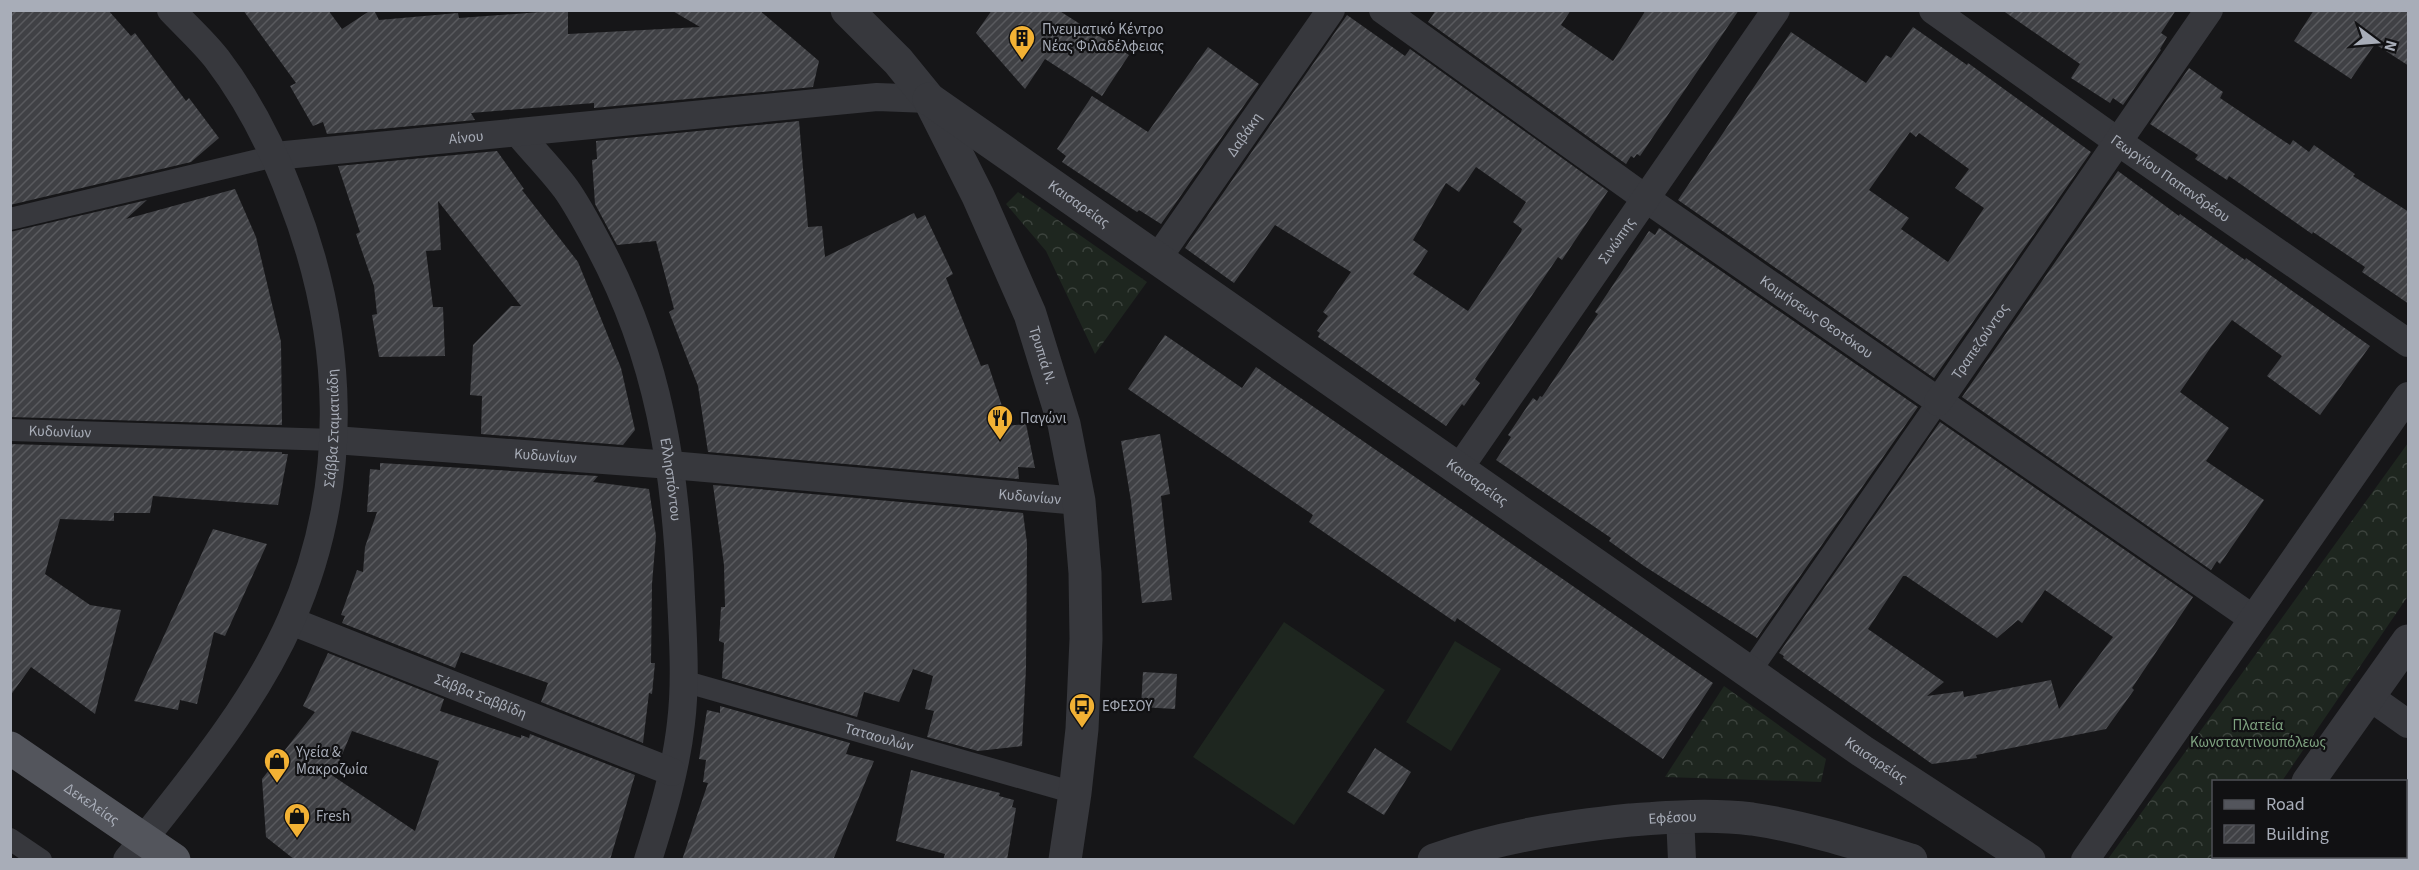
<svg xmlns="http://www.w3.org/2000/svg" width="2419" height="870" font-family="'Source Sans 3',sans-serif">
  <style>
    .forest { fill: url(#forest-crowns) }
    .garden { fill: #1e261f }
    .building { fill: url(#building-hatch); fill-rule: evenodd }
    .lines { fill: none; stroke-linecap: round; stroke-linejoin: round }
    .pedestrian { stroke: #37383d; stroke-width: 22 }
    .minor { stroke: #37383d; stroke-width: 28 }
    .tertiary { stroke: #37383d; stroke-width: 33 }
    .primary { stroke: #53555c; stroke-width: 33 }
    .labels { text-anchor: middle; stroke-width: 4.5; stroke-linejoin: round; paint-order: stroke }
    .poi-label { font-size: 15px; fill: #a8adb8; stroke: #111113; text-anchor: start }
    .street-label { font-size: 15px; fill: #a8adb8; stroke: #111113 }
    .park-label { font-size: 15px; fill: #7fa381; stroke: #111113 }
  </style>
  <defs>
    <pattern id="forest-crowns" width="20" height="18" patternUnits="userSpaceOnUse" patternTransform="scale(1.5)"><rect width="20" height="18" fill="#1e261f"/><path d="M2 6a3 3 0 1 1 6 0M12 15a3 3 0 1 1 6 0" fill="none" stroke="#3c433d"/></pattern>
    <pattern id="building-hatch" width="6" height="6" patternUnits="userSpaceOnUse" patternTransform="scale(1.5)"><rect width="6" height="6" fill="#404145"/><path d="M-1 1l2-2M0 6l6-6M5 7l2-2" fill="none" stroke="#595a5e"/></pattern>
  </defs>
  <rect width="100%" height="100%" fill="#161618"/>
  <g class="forest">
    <path d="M 1018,192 L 1147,282 L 1095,354 L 1046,251 L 1006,204 Z"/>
    <path d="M 2408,443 L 2408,596 L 2282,781 L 2214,782 L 2214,856 L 2232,857 L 2230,859 L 2108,859 Z"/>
    <path d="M 1724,686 L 1826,759 L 1821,782 L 1665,777 Z"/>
  </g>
  <g class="garden">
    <path d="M 1284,622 L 1385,690 L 1294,825 L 1193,757 Z"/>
    <path d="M 1455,641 L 1501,669 L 1451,751 L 1406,722 Z"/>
  </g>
  <g class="building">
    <path d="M 10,10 L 108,10 L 131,36 L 135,33 L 186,101 L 189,98 L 219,138 L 191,162 L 10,205 Z"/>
    <path d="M 243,10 L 328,10 L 342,29 L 371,10 L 374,10 L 379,20 L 458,13 L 459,18 L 568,10 L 568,34 L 700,27 L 671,10 L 759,10 L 819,61 L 813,87 L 594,108 L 594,103 L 471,113 L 475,120 L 327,134 L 323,122 L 313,126 L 290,86 L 296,83 Z"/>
    <path d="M 992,10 L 1058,10 L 1129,55 L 1102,96 L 1045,59 L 1025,89 L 976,33 Z"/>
    <path d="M 1436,10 L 1571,10 L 1561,25 L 1613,61 L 1646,10 L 1739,10 L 1640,156 L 1637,154 L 1634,158 L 1631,156 L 1626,164 L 1428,22 Z"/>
    <path d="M 2002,10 L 2176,10 L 2161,33 L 2167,37 L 2160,49 L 2161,50 L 2123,105 L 2113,98 L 2110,103 L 2071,78 L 2080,64 Z"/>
    <path d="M 2314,10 L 2409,10 L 2409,66 L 2375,44 L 2351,79 L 2294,41 Z"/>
    <path d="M 1347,15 L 1405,56 L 1410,49 L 1608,191 L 1562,260 L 1558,257 L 1475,379 L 1480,383 L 1464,406 L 1462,404 L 1446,426 L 1318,337 L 1320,333 L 1317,331 L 1328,316 L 1323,312 L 1351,272 L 1275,225 L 1234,283 L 1185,248 ZM 1476,167 L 1526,202 L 1513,222 L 1522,229 L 1521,232 L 1468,311 L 1413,274 L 1428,251 L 1413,240 L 1446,183 L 1459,192 Z"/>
    <path d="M 1913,27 L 1967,65 L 1968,63 L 2091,152 L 1934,378 L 1678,200 L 1791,32 L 1866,83 L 1886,55 L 1891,58 ZM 1910,132 L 1916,137 L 1919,133 L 1969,169 L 1955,188 L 1984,208 L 1948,262 L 1901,229 L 1909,218 L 1869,190 Z"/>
    <path d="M 1208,47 L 1259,84 L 1161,224 L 1139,210 L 1137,212 L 1062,162 L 1066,156 L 1057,149 L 1092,96 L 1148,132 Z"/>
    <path d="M 2189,68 L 2223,92 L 2220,98 L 2290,145 L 2293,140 L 2309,152 L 2314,145 L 2355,174 L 2353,176 L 2409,212 L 2409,304 L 2362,272 L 2365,267 L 2313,232 L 2312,234 L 2229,176 L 2227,180 L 2195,159 L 2198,155 L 2150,124 Z"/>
    <path d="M 799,121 L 808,227 L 822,226 L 825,257 L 914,213 L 917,219 L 925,215 L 953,274 L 946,278 L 981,366 L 988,364 L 1002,406 L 1006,426 L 1026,424 L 1035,468 L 1018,467 L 1019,479 L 708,452 L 698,386 L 669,312 L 674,309 L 656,241 L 617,245 L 595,204 L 592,160 L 597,159 L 596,141 Z"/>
    <path d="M 497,151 L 524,189 L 522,190 L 578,262 L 621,368 L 635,430 L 623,445 L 481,434 L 482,396 L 470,395 L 473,345 L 511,306 L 521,306 L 438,201 L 441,250 L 426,251 L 433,307 L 443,307 L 445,356 L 379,357 L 372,315 L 377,314 L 374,286 L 356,234 L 360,232 L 338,166 Z"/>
    <path d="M 2118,171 L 2179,216 L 2180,214 L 2245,260 L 2246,258 L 2370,346 L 2320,415 L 2267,376 L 2282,356 L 2232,320 L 2211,347 L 2180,392 L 2229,428 L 2206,461 L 2264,500 L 2220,564 L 2217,561 L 2211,570 L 1962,397 Z"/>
    <path d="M 235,189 L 256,237 L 281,342 L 282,425 L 10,417 L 10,232 L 147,200 L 126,219 Z"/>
    <path d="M 1659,228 L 1918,407 L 1757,638 L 1644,566 L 1609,541 L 1611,538 L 1496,460 L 1511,437 L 1508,435 L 1533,398 L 1537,401 L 1540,396 L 1542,397 L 1598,314 L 1595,312 L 1649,231 L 1655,235 Z"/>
    <path d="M 1165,335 L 1242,388 L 1256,367 L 1713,683 L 1663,759 L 1457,618 L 1455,622 L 1309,522 L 1313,515 L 1128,389 Z"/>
    <path d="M 1940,422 L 2193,597 L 2132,688 L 2134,690 L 2106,729 L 1976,755 L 1977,758 L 1932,764 L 1783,658 L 1784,656 L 1779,653 ZM 1903,576 L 1906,576 L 1997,638 L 2018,620 L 2022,623 L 2045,590 L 2113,637 L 2059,709 L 2051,680 L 1964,697 L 1963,691 L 1927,696 L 1944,682 L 1868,629 Z"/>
    <path d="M 1160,434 L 1170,494 L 1161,496 L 1172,600 L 1142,603 L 1131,501 L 1121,441 Z"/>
    <path d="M 10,444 L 282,452 L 282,454 L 288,454 L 278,505 L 153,496 L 150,513 L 114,513 L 114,521 L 60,519 L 45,574 L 90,605 L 121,610 L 95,714 L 31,667 L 10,696 Z"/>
    <path d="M 380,463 L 598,476 L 593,482 L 649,489 L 656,536 L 652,584 L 651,663 L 655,663 L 652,694 L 649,693 L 643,743 L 541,702 L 548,683 L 461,652 L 455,668 L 342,623 L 345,616 L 341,615 L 357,570 L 363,572 L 365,547 L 377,512 L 367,512 L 370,469 L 380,470 Z"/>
    <path d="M 713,485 L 1023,513 L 1027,543 L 1026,668 L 1022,746 L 978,751 L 927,737 L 934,711 L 925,709 L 933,676 L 913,669 L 899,702 L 864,692 L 857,717 L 722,678 L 724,643 L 719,641 L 721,607 L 725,607 L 724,565 Z"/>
    <path d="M 213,529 L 267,544 L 225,636 L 214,632 L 197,704 L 180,700 L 178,710 L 134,701 Z"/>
    <path d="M 328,653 L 444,699 L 440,711 L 521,738 L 521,735 L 529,738 L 530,734 L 635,775 L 610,860 L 295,860 L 266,837 L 262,779 L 315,712 L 303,706 ZM 352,731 L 439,761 L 415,831 L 333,776 Z"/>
    <path d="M 1143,672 L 1177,674 L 1175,709 L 1141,707 Z"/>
    <path d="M 720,706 L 850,743 L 846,754 L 874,761 L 833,860 L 682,860 L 708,783 L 703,782 L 706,760 L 699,759 L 707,710 L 720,713 Z"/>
    <path d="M 1375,748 L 1411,772 L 1384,815 L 1347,792 Z"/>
    <path d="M 911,770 L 1000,793 L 999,796 L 1014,800 L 1012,807 L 1016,808 L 1007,860 L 943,860 L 945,854 L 896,841 Z"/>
  </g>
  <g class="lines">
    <g class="pedestrian">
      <path d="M 10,219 L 275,156"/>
      <path id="s1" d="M 10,430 L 334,440"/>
      <path d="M 1749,673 L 1938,402"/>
      <path id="s2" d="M 683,681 L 1075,793"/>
      <path d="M 10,839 L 41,860"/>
    </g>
    <g class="minor">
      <path id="s3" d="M 1383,10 L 1645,198 L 2252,618"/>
      <path id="s4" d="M 1933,10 L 2117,141 L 2408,343"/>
      <path id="s5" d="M 519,134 C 534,152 552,170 566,189 C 578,206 588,225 598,244 C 659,357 676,469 681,597 C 683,638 686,682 681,723 C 676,769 662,816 648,860"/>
      <path id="s6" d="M 275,156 L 877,97 L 929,99"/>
      <path id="s7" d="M 1157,259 L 1331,10"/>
      <path id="s8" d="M 1938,402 L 2209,10"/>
      <path id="s9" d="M 334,440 L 671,465 L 1079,501"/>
      <path id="s10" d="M 1458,470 L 1776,10"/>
      <path id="s11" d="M 291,621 L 672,772"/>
      <path d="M 2370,697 L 2408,724"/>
      <path d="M 1680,816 L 1682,860"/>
      <path id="s12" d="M 127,860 C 187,784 252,708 291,620 C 351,484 345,334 291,197 C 273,149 249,101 217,59 C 204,42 186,26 171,10"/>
      <path d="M 2085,860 L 2408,396"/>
    </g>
    <g class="tertiary">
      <path id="s13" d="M 847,10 L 898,61 L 929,99 L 978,196 L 1030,314 L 1064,424 L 1079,501 L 1085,573 L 1086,639 L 1082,729 L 1075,793 L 1065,860"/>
      <path id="s14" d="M 929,99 L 1862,751 L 2029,860"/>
      <path d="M 2308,782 L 2408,641"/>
      <path id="s15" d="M 1434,860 C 1498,837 1563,827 1630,820 C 1671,817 1711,814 1752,819 C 1806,827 1859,844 1911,860"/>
      <path d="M 2251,860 L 2253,856"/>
    </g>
    <path class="primary" id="s16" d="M 10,748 L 174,860"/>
  </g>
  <defs>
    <g id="building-pin" transform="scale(1.35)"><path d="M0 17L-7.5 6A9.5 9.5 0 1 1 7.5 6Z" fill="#f2b134" stroke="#111113"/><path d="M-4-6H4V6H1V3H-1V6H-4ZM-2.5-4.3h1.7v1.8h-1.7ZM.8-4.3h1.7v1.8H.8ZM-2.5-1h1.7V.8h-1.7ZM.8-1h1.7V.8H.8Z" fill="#111"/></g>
    <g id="restaurant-pin" transform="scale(1.35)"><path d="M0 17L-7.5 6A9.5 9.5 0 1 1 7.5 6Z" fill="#f2b134" stroke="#111113"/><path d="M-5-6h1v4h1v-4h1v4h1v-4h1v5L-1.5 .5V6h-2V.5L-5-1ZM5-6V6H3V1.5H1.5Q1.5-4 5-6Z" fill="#111"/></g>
    <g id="bus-pin" transform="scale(1.35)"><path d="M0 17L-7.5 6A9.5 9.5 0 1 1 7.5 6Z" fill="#f2b134" stroke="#111113"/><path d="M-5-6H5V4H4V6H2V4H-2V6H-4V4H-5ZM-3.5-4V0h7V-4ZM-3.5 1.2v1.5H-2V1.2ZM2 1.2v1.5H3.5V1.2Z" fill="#111"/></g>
    <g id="shop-pin" transform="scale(1.35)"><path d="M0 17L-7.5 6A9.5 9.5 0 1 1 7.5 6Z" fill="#f2b134" stroke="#111113"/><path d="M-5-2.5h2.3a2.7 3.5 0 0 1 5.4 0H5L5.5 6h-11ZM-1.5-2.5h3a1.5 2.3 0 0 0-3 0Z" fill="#111"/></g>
  </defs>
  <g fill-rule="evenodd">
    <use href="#building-pin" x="1022" y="38"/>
    <use href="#restaurant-pin" x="1000" y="418"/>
    <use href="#bus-pin" x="1082" y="706"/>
    <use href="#shop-pin" x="277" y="761"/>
    <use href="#shop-pin" x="297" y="816"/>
  </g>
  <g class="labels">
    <g class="poi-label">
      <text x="1042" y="34">Πνευματικό Κέντρο<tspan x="1042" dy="17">Νέας Φιλαδέλφειας</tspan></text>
      <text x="1020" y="423">Παγώνι</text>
      <text x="1102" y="711">ΕΦΕΣΟΥ</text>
      <text x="296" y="757">Υγεία &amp;<tspan x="296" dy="17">Μακροζωία</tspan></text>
      <text x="316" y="821">Fresh</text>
    </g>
    <g class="street-label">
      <text dy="5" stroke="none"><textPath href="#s7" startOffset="152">Δαβάκη</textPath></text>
      <text dy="5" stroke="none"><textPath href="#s6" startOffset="192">Αίνου</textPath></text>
      <text dy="5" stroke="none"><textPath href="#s4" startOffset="291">Γεωργίου Παπανδρέου</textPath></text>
      <text dy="5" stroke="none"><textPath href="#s14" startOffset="183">Καισαρείας</textPath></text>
      <text dy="5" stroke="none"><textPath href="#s10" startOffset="279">Σινώπης</textPath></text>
      <text dy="5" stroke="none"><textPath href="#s3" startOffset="531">Κοιμήσεως Θεοτόκου</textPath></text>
      <text dy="5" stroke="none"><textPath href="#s8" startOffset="74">Τραπεζούντος</textPath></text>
      <text dy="5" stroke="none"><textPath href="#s13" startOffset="402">Τρυπιά Ν.</textPath></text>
      <text dy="5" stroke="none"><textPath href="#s12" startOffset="489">Σάββα Σταματιάδη</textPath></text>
      <text dy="5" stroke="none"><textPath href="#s1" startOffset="50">Κυδωνίων</textPath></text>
      <text dy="5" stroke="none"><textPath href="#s9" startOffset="212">Κυδωνίων</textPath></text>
      <text dy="5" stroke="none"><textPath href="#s5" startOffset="384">Ελλησπόντου</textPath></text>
      <text dy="5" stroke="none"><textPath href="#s14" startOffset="669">Καισαρείας</textPath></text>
      <text dy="5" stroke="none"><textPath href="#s9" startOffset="698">Κυδωνίων</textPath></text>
      <text dy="5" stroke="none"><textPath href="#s11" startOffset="204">Σάββα Σαββίδη</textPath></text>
      <text dy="5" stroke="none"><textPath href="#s2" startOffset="204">Ταταουλών</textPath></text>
      <text dy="5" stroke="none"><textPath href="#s14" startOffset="1155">Καισαρείας</textPath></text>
      <text dy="5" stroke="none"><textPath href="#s16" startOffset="99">Δεκελείας</textPath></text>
      <text dy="5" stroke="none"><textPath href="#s15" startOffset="243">Εφέσου</textPath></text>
    </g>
    <g class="park-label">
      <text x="2258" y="730">Πλατεία<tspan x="2258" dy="17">Κωνσταντινουπόλεως</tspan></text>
    </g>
  </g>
  <rect width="2419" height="870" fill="none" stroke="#a8adb8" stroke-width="24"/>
  <rect x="2212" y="780" width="195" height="78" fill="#111113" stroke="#4d4f55" stroke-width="1.5"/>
  <rect x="2224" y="800" width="30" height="9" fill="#53555c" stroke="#4d4f55" stroke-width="1.5"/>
  <text x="2266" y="810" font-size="18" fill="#a8adb8">Road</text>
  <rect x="2224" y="825" width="30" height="18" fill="url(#building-hatch)" stroke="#4d4f55" stroke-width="1.5"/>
  <text x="2266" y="840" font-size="18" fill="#a8adb8">Building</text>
  <g transform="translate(2377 42) rotate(106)" stroke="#111113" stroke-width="4.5" paint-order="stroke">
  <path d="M0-4.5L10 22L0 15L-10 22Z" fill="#a8adb8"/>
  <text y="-9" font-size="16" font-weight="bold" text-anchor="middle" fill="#a8adb8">N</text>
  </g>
</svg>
